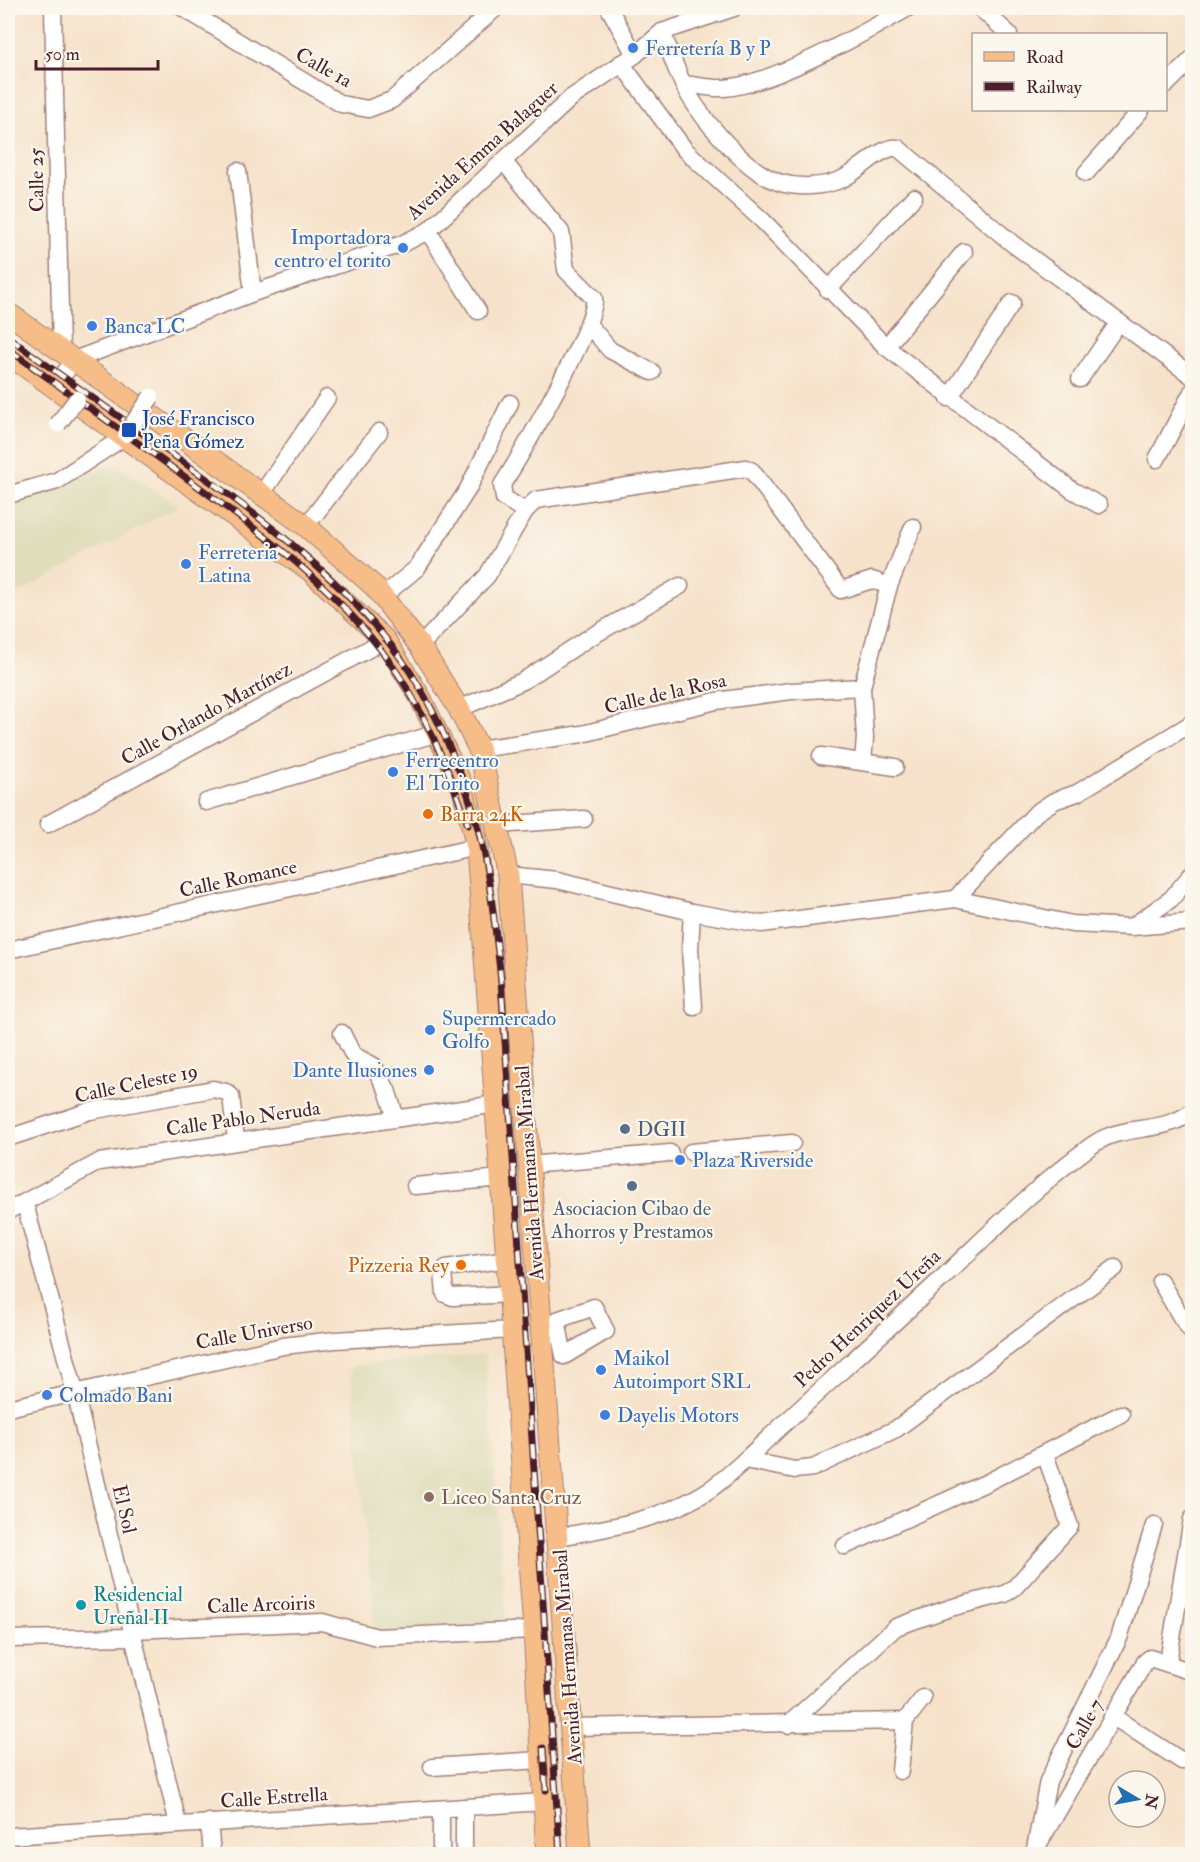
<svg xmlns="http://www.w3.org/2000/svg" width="1200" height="1862" font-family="'IM FELL Double Pica',serif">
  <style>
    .built { fill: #e0ddbb }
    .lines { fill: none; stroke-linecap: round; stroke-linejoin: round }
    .minor-casing { stroke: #a0807a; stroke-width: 19 }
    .major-casing { stroke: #a0807a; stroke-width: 23 }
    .minor { stroke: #fff; stroke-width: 16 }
    .major { stroke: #f7bd88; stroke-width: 21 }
    .rail-casing { stroke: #4a1f2b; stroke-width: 7 }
    .rail { stroke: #fbf7ec; stroke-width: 4.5; stroke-dasharray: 14; stroke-linecap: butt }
    .minor-bridge-casing { stroke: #a0807a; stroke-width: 19; stroke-linecap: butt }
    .minor-bridge { stroke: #fff; stroke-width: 16 }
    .shop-dot { fill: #3f7fe0; stroke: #fbf7ec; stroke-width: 2 }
    .transit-dot { fill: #1a4fb4; stroke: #fbf7ec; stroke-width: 2 }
    .food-dot { fill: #e8710a; stroke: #fbf7ec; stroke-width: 2 }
    .service-dot { fill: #5c6f8a; stroke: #fbf7ec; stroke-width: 2 }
    .education-dot { fill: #8d6e63; stroke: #fbf7ec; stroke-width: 2 }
    .culture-dot { fill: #0f9aa8; stroke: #fbf7ec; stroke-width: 2 }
    .labels { text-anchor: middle; stroke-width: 4.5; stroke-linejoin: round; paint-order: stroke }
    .shop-label { font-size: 20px; fill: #366cbe; stroke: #fbf7ec; text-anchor: start }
    .street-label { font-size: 20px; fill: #4a1f2b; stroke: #fbf7ec }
    .transit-label { font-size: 20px; fill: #164399; stroke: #fbf7ec; text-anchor: start }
    .food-label { font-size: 20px; fill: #c56008; stroke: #fbf7ec; text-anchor: start }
    .service-label { font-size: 20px; fill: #4e5e75; stroke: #fbf7ec; text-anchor: start }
    .education-label { font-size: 20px; fill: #785e54; stroke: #fbf7ec; text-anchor: start }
    .culture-label { font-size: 20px; fill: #0d838f; stroke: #fbf7ec; text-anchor: start }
  </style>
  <rect width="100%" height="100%" fill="#fbf7ec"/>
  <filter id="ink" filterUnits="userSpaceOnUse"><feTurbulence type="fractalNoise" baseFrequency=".0167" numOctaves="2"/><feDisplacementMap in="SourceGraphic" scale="12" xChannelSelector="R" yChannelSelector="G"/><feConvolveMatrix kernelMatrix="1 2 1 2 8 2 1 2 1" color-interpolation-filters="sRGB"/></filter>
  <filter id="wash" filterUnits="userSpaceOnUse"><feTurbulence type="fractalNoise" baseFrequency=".008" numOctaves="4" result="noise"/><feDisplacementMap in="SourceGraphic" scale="24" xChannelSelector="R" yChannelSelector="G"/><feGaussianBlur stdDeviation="1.35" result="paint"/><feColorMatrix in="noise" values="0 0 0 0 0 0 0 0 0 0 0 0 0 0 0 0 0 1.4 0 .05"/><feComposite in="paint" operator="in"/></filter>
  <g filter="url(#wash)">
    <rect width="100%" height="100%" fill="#f6e2ca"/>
    <g class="built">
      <path d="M 113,464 L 179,506 L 8,599 L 8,505 Z"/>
      <path d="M 485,1354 L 507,1627 L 375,1634 L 351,1366 Z"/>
    </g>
  </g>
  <g filter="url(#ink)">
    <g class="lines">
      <g class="minor-casing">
        <g id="minor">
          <path d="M 53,8 L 61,352"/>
          <path d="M 183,8 L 341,104 L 368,109 L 392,100 L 496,8"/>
          <path d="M 609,8 L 635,55"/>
          <path d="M 980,8 L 1009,34"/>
          <path d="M 662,32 C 669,49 675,67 683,84 C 698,115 746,173 781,183 C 799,188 822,187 840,180 C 858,173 881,145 898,148 L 1013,244 L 1192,376"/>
          <path d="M 621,63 L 685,150 L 763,221 L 886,347 L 1072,490 L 1099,505"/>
          <path d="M 683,84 C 696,85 711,89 724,88 C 772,85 866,32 908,8"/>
          <path d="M 1166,85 L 1192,59"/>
          <path d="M 504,162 L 561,232 L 566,270 L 594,298 C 600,319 518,460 502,485 L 504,498 L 525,511"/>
          <path d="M 238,171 L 253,293"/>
          <path d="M 1086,173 L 1141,110"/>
          <path d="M 428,231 L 478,311"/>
          <path d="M 828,290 L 914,197"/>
          <path d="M 589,325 L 610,350 L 652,372"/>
          <path d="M 886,347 L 964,252"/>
          <path d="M 1080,379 L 1119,322"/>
          <path d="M 54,388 L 74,360 L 253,293 L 402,244 L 428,231 L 571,98 L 635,55 L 662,32 L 734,8"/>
          <path d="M 949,398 L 1012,303"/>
          <path d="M 1157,459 L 1192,392"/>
          <path d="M 8,495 L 57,481 L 124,437"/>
          <path d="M 261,495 L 327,398"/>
          <path d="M 306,526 L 379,432"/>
          <path d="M 382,597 L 417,568 L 437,537 L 468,489 L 510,403"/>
          <path d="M 420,646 L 487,576 L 525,511 L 536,500 L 746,468 L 752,471 L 841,590 L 872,580 L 889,586"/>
          <path d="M 459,709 L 523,681 L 587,639 L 680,586"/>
          <path d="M 479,749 L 582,734 L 716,701 L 791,691 L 862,687"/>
          <path d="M 821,756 L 895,767"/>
          <path d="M 863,761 L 865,738 L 862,687 L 889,586 L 913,527"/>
          <path d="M 206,802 L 438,733"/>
          <path d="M 48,824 L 385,640"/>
          <path d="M 498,825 L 584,819"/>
          <path d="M 508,875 L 557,880 L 692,912 L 761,924 L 955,899 L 1072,924 L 1132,927 L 1192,922"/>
          <path d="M 955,899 L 1036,813 L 1054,801 L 1077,793 L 1192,723"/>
          <path d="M 692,912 L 690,949 L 694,1007"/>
          <path d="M 1133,926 L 1171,899 L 1192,874"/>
          <path d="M 8,950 L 477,847"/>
          <path d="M 342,1033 L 353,1055 L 374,1066 L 387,1090 L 396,1118"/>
          <path d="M 8,1138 L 90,1111 L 213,1089 L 226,1092 L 231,1096 L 236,1140"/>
          <path d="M 691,1152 L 792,1143"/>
          <path d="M 528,1165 L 670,1153"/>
          <path d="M 415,1186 L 502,1178"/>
          <path d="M 25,1204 L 75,1392 L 178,1824"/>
          <path d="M 8,1211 L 99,1162 L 497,1104"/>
          <path d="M 508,1259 L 446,1268 L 443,1272 L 445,1294 L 453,1297 L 511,1294"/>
          <path d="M 1160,1281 L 1181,1317 L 1192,1332"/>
          <path d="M 594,1307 L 606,1331 L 564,1356 L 557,1320 Z"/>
          <path d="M 8,1408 L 283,1346 L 335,1340 L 513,1330"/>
          <path d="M 745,1460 L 795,1470 L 813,1468 L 896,1429 L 1115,1268"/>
          <path d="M 558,1537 C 610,1528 665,1519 709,1490 C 722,1481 734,1470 745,1460 C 809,1400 875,1341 939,1281 C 988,1235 1037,1185 1091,1146 C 1123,1122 1158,1136 1192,1112"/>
          <path d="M 845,1546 L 988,1482 L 1121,1414"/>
          <path d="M 132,1630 L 322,1622 L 377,1637 L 534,1630"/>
          <path d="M 8,1639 L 133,1637"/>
          <path d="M 1168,1662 L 1192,1519"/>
          <path d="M 1112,1716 L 1182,1761"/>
          <path d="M 788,1725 L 896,1627 L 950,1608 L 1005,1594 L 1015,1587 L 1070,1526 L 1045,1454"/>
          <path d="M 572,1727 L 905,1721"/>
          <path d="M 432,1767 L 541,1760"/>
          <path d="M 900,1771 L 905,1721 L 923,1698"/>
          <path d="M 464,1807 L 464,1854"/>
          <path d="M 441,1809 L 441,1854"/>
          <path d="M 209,1822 L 212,1854"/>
          <path d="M 8,1836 L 543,1802"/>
          <path d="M 1038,1845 L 1145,1662 L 1150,1658 L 1192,1672"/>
          <path d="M 1034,1854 L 1048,1781 L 1119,1638 L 1154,1525"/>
        </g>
      </g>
      <g class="major-casing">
        <g id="major">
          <path d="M 8,313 L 306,526 L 375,587 L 420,646 L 459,709 L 479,749 L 508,875 L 580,1854"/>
          <path d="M 8,354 L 311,571 L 385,640 L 420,697 L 462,785 L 477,847 L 534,1630 L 547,1854"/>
        </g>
      </g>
      <use href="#minor" class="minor"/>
      <use href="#major" class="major"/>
      <g class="rail-casing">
        <g id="rail">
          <path d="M 8,337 C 60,375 113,412 166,450 C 252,510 340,574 402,660 C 429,698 450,745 466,789 C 488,850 494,917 501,980 L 560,1854"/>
          <path d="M 8,349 C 65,390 123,432 181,474 C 254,527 329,581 384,654 C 423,706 447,765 468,825"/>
          <path d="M 543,1748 L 546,1790"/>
        </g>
      </g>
      <use href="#rail" class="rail"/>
      <g class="minor-bridge-casing">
        <g id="minor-bridge">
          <path d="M 58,424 L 77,399"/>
          <path d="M 126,434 L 151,397"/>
        </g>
      </g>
      <use href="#minor-bridge" class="minor-bridge"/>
    </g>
  </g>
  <g class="shop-dot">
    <circle cx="633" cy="48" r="6"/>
    <circle cx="403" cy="248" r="6"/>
    <circle cx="92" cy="326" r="6"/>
    <circle cx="186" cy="564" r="6"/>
    <circle cx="393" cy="772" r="6"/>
    <circle cx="430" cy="1030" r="6"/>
    <circle cx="429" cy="1070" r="6"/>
    <circle cx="680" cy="1160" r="6"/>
    <circle cx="601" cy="1370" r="6"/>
    <circle cx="47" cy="1395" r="6"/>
    <circle cx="605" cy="1415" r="6"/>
  </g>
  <rect class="transit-dot" x="121" y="422" width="16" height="16" rx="3"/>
  <g class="food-dot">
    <circle cx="428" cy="814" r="6"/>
    <circle cx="461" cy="1265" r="6"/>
  </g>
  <g class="service-dot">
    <circle cx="625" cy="1129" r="6"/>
    <circle cx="632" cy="1186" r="6"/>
  </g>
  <circle class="education-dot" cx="429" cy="1497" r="6"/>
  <circle class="culture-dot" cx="81" cy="1605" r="6"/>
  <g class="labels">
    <g class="shop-label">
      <text x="645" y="55">Ferretería B y P</text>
      <text x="391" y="244" text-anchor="end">Importadora<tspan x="391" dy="23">centro el torito</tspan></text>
      <text x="104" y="333">Banca LC</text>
      <text x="198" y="559">Ferreteria<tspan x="198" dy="23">Latina</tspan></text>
      <text x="405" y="767">Ferrecentro<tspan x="405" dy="23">El Torito</tspan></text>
      <text x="442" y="1025">Supermercado<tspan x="442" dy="23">Golfo</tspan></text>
      <text x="417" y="1077" text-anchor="end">Dante Ilusiones</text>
      <text x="692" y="1167">Plaza Riverside</text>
      <text x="613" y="1365">Maikol<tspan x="613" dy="23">Autoimport SRL</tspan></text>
      <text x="59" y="1402">Colmado Bani</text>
      <text x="617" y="1422">Dayelis Motors</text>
    </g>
    <g class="street-label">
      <text transform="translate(324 67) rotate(29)" y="7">Calle 1a</text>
      <text transform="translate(482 150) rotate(-42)" y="7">Avenida Emma Balaguer</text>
      <text transform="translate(36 180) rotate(-91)" y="7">Calle 25</text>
      <text transform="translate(665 693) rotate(-13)" y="7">Calle de la Rosa</text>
      <text transform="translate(206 713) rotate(-29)" y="7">Calle Orlando Martínez</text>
      <text transform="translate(238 878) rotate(-12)" y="7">Calle Romance</text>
      <text transform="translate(136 1083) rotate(-12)" y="7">Calle Celeste 19</text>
      <text transform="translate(243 1118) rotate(-8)" y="7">Calle Pablo Neruda</text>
      <text transform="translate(529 1173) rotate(-94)" y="7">Avenida Hermanas Mirabal</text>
      <text transform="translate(867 1318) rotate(-43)" y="7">Pedro Henriquez Ureña</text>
      <text transform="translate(254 1332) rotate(-10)" y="7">Calle Universo</text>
      <text transform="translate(125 1509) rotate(77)" y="7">El Sol</text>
      <text transform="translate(261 1604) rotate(-2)" y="7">Calle Arcoiris</text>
      <text transform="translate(567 1657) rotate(-94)" y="7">Avenida Hermanas Mirabal</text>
      <text transform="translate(1084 1724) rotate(-60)" y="7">Calle 7</text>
      <text transform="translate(274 1797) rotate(-4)" y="7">Calle Estrella</text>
    </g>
    <g class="transit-label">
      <text x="142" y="425">José Francisco<tspan x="142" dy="23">Peña Gómez</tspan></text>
    </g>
    <g class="food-label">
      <text x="440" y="821">Barra 24K</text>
      <text x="449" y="1272" text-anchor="end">Pizzeria Rey</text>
    </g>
    <g class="service-label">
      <text x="637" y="1136">DGII</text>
      <text x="632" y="1215" text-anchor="middle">Asociacion Cibao de<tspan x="632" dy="23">Ahorros y Prestamos</tspan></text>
    </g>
    <g class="education-label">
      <text x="441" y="1504">Liceo Santa Cruz</text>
    </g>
    <g class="culture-label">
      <text x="93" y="1601">Residencial<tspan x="93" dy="23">Ureñal II</tspan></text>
    </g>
  </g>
  <rect width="1200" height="1862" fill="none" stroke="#fbf7ec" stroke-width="30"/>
  <rect x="972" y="33" width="195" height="78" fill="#fbf7ec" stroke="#b4a19f" stroke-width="1.5"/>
  <rect x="984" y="52" width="30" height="9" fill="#f7bd88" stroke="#b4a19f" stroke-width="1.5"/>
  <text x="1026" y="63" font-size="18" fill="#4a1f2b">Road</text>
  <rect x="984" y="82" width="30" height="9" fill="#4a1f2b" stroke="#b4a19f" stroke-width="1.5"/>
  <text x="1026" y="93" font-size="18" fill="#4a1f2b">Railway</text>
  <g transform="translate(1137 1799) rotate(100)"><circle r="28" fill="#fbf7ec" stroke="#b4a19f" stroke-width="1.5"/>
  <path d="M0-4.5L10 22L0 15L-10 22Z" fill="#1f6fb2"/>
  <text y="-9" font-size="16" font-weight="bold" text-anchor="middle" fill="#4a1f2b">N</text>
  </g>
  <path d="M36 60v9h122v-9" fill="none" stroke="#4a1f2b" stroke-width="3"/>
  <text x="45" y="60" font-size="18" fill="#4a1f2b" stroke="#fbf7ec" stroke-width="4.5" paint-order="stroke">50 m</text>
</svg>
